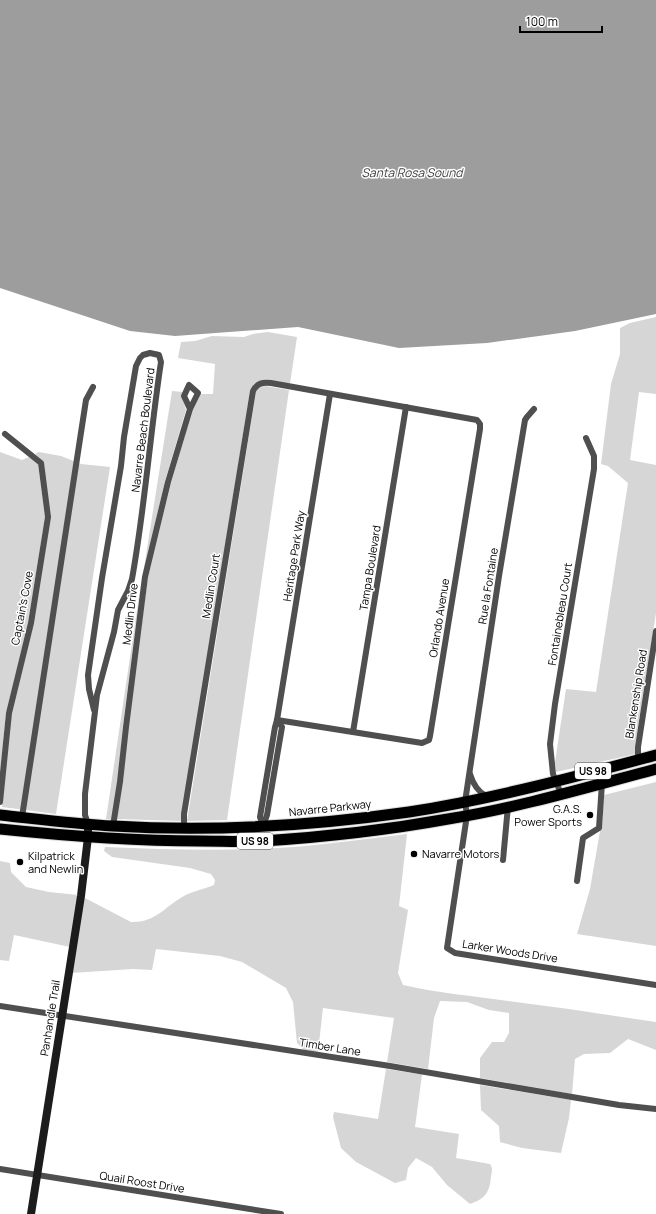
<svg xmlns="http://www.w3.org/2000/svg" width="656" height="1214" font-family="Manrope,sans-serif">
  <style>
    .green { fill: #d6d6d6 }
    .water { fill: #9d9d9d }
    .lines { fill: none; stroke-linecap: round; stroke-linejoin: round }
    .highway-casing { stroke: #dbdbdb; stroke-width: 13 }
    .street { stroke: #4f4f4f; stroke-width: 6 }
    .secondary { stroke: #1c1c1c; stroke-width: 8 }
    .highway { stroke: #000; stroke-width: 11 }
    .poi-dot { fill: #000; stroke: #fff; stroke-width: 1.5 }
    .labels { text-anchor: middle; stroke-width: 3; stroke-linejoin: round; paint-order: stroke }
    .shield { fill: #fff; stroke: #4c4c4c; stroke-width: 1 }
    .shield-label { font-size: 10px; font-weight: bold; fill: #000 }
    .street-label { font-size: 11px; fill: #000; stroke: #fff }
    .poi-label { font-size: 11px; fill: #000; stroke: #fff; text-anchor: start }
    .water-label { font-size: 12px; font-style: italic; fill: #3e3e3e; stroke: #fff }
  </style>
  <rect width="100%" height="100%" fill="#fff"/>
  <g class="green">
    <path d="M 656,317 L 656,394 L 639,392 L 630,460 L 656,465 L 656,613 L 635,746 L 635,754 L 556,772 L 555,762 L 566,689 L 596,692 L 628,483 L 608,466 L 601,464 L 611,384 L 620,354 L 620,328 L 630,323 Z"/>
    <path d="M 268,332 L 297,337 L 290,384 C 276,381 258,374 250,391 L 181,821 L 117,819 L 123,782 L 128,727 L 148,577 L 171,483 L 192,411 L 201,394 L 213,394 L 215,364 L 178,358 L 181,342 L 195,341 L 212,336 L 244,337 L 253,334 Z"/>
    <path d="M 266,386 L 289,390 L 227,820 L 187,821 L 256,392 L 259,387 Z"/>
    <path d="M 172,391 L 183,392 L 182,397 L 186,410 L 165,481 L 143,574 Z"/>
    <path d="M 0,452 L 22,460 L 29,457 L 38,464 L 45,517 L 28,623 L 6,713 L 0,773 Z"/>
    <path d="M 39,452 L 61,456 L 81,464 L 110,467 L 56,814 L 2,807 L 11,713 L 50,518 L 43,462 L 35,454 Z"/>
    <path d="M 141,583 L 123,726 L 118,781 L 112,819 L 106,819 Z"/>
    <path d="M 656,782 L 656,946 L 577,934 L 590,889 L 600,831 L 602,828 L 604,795 Z"/>
    <path d="M 407,834 L 399,906 L 408,910 L 398,973 L 403,985 C 438,993 473,996 508,1001 C 558,1007 607,1015 656,1022 L 656,1050 L 628,1039 L 610,1053 L 584,1054 L 575,1059 L 572,1094 L 480,1078 L 480,1058 L 492,1042 L 504,1042 L 509,1033 L 509,1013 L 489,1010 L 467,1002 L 440,1001 L 434,1018 L 428,1069 L 387,1062 L 394,1018 L 323,1008 L 318,1052 L 304,1050 L 297,1043 L 293,1002 L 286,988 L 242,962 L 220,956 L 156,949 L 152,970 L 133,969 L 71,973 L 83,897 L 131,922 C 156,923 165,906 184,896 C 193,891 204,889 214,885 L 215,880 L 211,874 L 190,868 L 112,857 L 104,851 L 105,847 C 156,849 208,851 259,849 C 309,847 358,840 407,834 Z"/>
    <path d="M 0,861 L 10,863 L 11,872 L 26,887 L 49,892 L 78,895 L 70,947 L 14,935 L 9,961 L 0,960 Z"/>
    <path d="M 386,1069 L 426,1075 L 422,1075 L 415,1127 L 459,1134 L 456,1158 L 490,1164 C 493,1168 492,1172 491,1176 C 490,1192 485,1199 470,1204 L 447,1185 L 432,1167 L 416,1158 L 408,1168 L 406,1180 L 395,1183 L 356,1162 L 341,1148 L 333,1117 L 334,1112 L 378,1119 Z"/>
    <path d="M 480,1085 L 571,1100 L 569,1118 L 561,1153 L 522,1148 L 500,1142 L 499,1126 L 481,1110 Z"/>
  </g>
  <path class="water" d="M 0,0 L 656,0 L 656,314 L 575,331 L 487,343 L 399,348 L 298,327 L 175,336 L 130,331 L 0,288 Z"/>
  <g class="lines">
    <g class="highway-casing">
      <g id="highway">
        <path d="M 0,815 C 37,819 75,824 113,826 C 212,832 311,826 409,812 C 492,799 575,777 656,755"/>
        <path d="M 0,829 C 67,836 133,841 200,841 C 221,841 242,842 263,841 C 325,837 387,830 448,819 C 517,808 588,787 656,769"/>
      </g>
    </g>
    <g class="street">
      <path d="M 534,409 L 527,417 L 525,420 L 499,576 L 465,802 L 467,815 L 447,948 L 455,953 L 656,985"/>
      <path d="M 353,732 L 406,407"/>
      <path d="M 638,760 L 638,747 L 656,631"/>
      <path d="M 470,774 C 473,784 477,791 486,796"/>
      <path d="M 561,794 L 553,774 L 550,744 L 555,704 L 594,469 L 594,456 L 586,438"/>
      <path d="M 0,802 L 9,713 L 31,623 L 48,517 L 41,463 L 5,434"/>
      <path d="M 22,817 L 86,400 L 93,387"/>
      <path d="M 88,824 L 85,815 L 85,794 L 97,695 L 114,632 L 118,610 L 128,591 L 132,579 C 145,507 150,434 161,362 L 159,355 L 150,353 L 143,355 L 140,358 L 136,366 L 124,437 L 121,466 L 102,578 L 88,675 L 89,689 L 94,710"/>
      <path d="M 113,826 L 120,782 L 126,727 L 145,577 L 168,482 L 190,409 L 198,393 L 189,385 L 184,396 L 190,409"/>
      <path d="M 263,826 L 260,817 L 275,727 L 277,720 L 330,394"/>
      <path d="M 263,826 L 267,815 L 282,727 L 277,720"/>
      <path d="M 184,827 L 184,814 L 253,391 C 257,383 263,382 271,383 L 477,420 L 480,424 L 480,429 L 430,736 L 429,740 L 422,743 L 277,720"/>
      <path d="M 503,860 L 508,806"/>
      <path d="M 577,881 L 583,838 L 599,828 L 602,783"/>
      <path d="M 0,1006 L 390,1066 L 619,1105 L 656,1109"/>
      <path d="M 0,1169 L 281,1214"/>
    </g>
    <path class="secondary" d="M 31,1214 L 81,896 L 88,837 L 88,824"/>
    <use href="#highway" class="highway"/>
  </g>
  <g class="poi-dot">
    <circle cx="590" cy="815" r="4"/>
    <circle cx="414" cy="854" r="4"/>
    <circle cx="20" cy="862" r="4"/>
  </g>
  <g class="labels">
    <g class="shield">
      <rect x="575" y="763" width="36" height="16" rx="3"/>
      <rect x="237" y="833" width="36" height="16" rx="3"/>
    </g>
    <g class="shield-label">
      <text x="593" y="775">US 98</text>
      <text x="255" y="845">US 98</text>
    </g>
    <g class="street-label">
      <text transform="translate(143 430) rotate(-83)" y="4">Navarre Beach Boulevard</text>
      <text transform="translate(294 556) rotate(-81)" y="4">Heritage Park Way</text>
      <text transform="translate(370 568) rotate(-81)" y="4">Tampa Boulevard</text>
      <text transform="translate(211 586) rotate(-81)" y="4">Medlin Court</text>
      <text transform="translate(488 586) rotate(-81)" y="4">Rue la Fontaine</text>
      <text transform="translate(22 608) rotate(-79)" y="4">Captain's Cove</text>
      <text transform="translate(130 614) rotate(-83)" y="4">Medlin Drive</text>
      <text transform="translate(560 614) rotate(-81)" y="4">Fontainebleau Court</text>
      <text transform="translate(439 618) rotate(-81)" y="4">Orlando Avenue</text>
      <text transform="translate(636 694) rotate(-81)" y="4">Blankenship Road</text>
      <text transform="translate(330 808) rotate(-6)" y="4">Navarre Parkway</text>
      <text transform="translate(510 951) rotate(9)" y="4">Larker Woods Drive</text>
      <text transform="translate(50 1018) rotate(-81)" y="4">Panhandle Trail</text>
      <text transform="translate(330 1047) rotate(9)" y="4">Timber Lane</text>
      <text transform="translate(142 1182) rotate(9)" y="4">Quail Roost Drive</text>
    </g>
    <g class="poi-label">
      <text x="582" y="813" text-anchor="end">G.A.S.<tspan x="582" dy="13">Power Sports</tspan></text>
      <text x="422" y="858">Navarre Motors</text>
      <text x="28" y="860">Kilpatrick<tspan x="28" dy="13">and Newlin</tspan></text>
    </g>
    <g class="water-label">
      <text x="412" y="177">Santa Rosa Sound</text>
    </g>
  </g>
  <path d="M520 26v6h82v-6" fill="none" stroke="#000000" stroke-width="2"/>
  <text x="526" y="26" font-size="12" fill="#000000" stroke="#ffffff" stroke-width="3" paint-order="stroke">100 m</text>
</svg>
